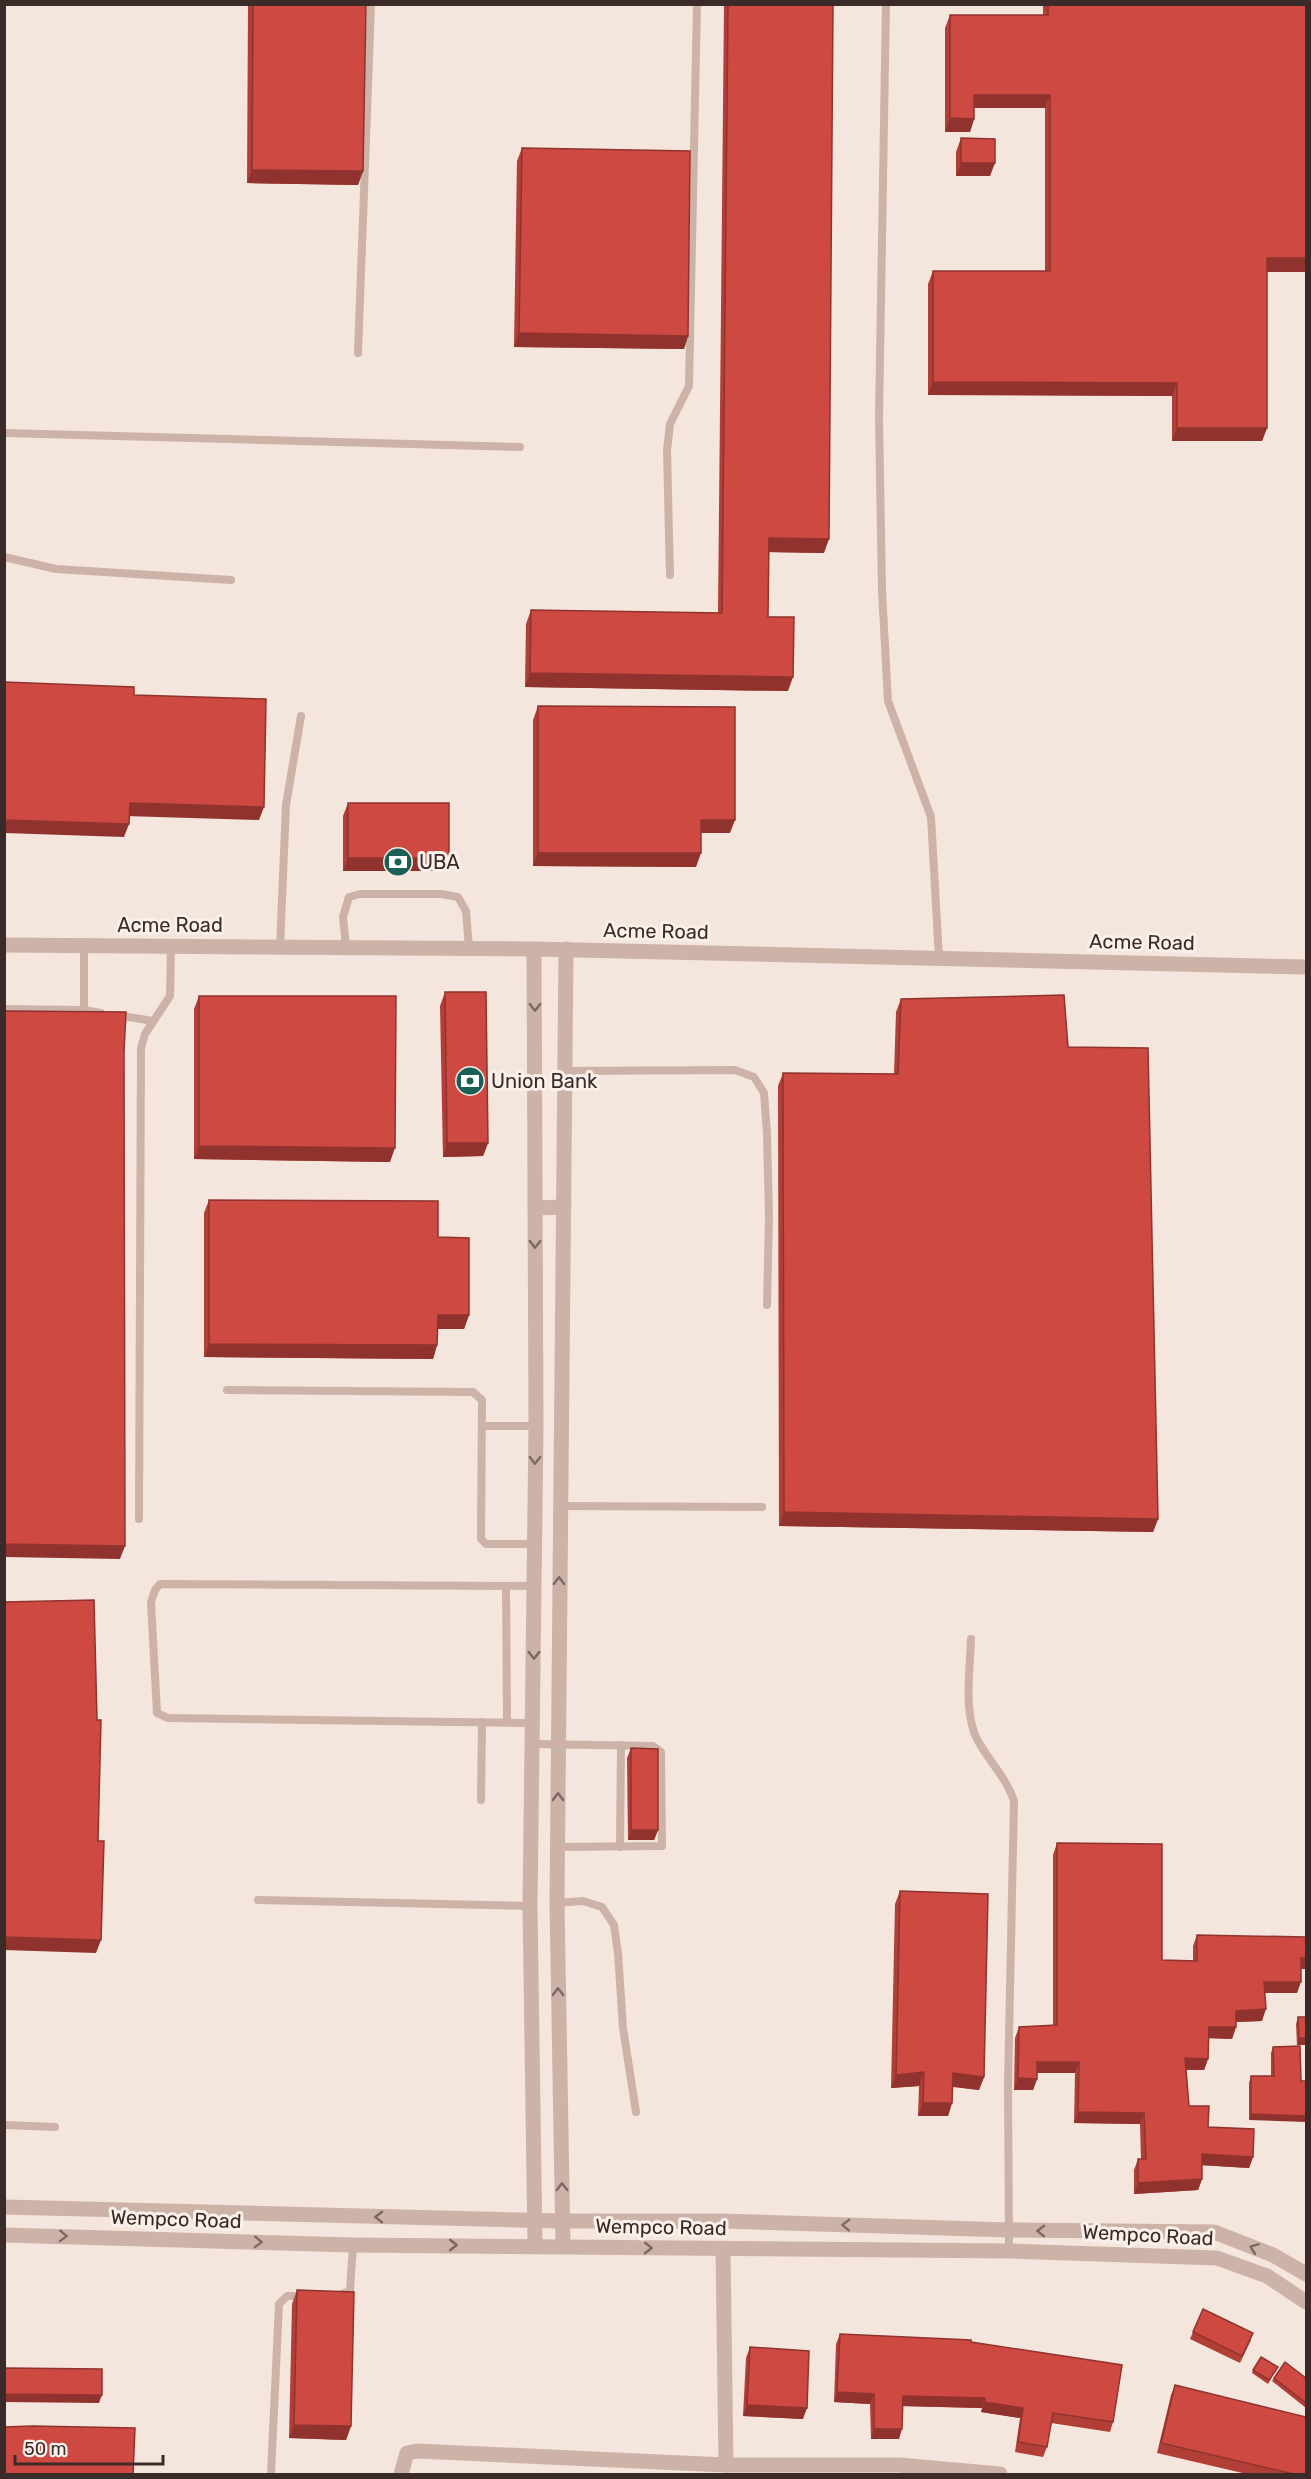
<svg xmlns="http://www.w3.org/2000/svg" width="1311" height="2479" font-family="Rubik,sans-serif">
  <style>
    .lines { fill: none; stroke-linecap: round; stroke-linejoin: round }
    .service { stroke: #cdb2a8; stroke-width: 8 }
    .minor { stroke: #cdb2a8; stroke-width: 15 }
    .tertiary { stroke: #cdb2a8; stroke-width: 15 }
    .wall { fill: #b13f38 }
    .shaded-wall { fill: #90332e }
    .building { fill: #ce4941; stroke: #90332e; stroke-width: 1.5 }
    .oneway { stroke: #7c6862 }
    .labels { text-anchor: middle; stroke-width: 6; stroke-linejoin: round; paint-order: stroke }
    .poi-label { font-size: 20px; fill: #3a2b29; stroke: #fbf0ea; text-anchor: start }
    .street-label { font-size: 20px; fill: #3a2b29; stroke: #fbf0ea }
  </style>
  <rect width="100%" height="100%" fill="#f4e5dd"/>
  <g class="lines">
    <g class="service">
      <path d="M 886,4 L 879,417 L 882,591 L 888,701 L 931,817 L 939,959"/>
      <path d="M 358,353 L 371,4"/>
      <path d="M 4,433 L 520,447"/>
      <path d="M 4,557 L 56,569 L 231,580"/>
      <path d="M 670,575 L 667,451 L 670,424 L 689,386 L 697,4"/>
      <path d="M 280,947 L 286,805 L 301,716"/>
      <path d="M 346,947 L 343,917 L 349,897 L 360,894 L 441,894 L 458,897 L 466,911 L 469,948"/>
      <path d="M 4,1009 L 84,1010 L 101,1013"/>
      <path d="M 84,1010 L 84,945"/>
      <path d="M 116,1015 L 153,1021"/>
      <path d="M 564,1071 L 735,1070 L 754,1077 L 764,1093 L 767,1134 L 769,1217 L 767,1305"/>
      <path d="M 227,1390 L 473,1392 L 482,1400 L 481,1539 L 486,1544 L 534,1544"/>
      <path d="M 482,1426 L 536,1426"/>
      <path d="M 560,1506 L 762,1507"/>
      <path d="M 139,1519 L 141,1048 L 145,1034 L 170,996 L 171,946"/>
      <path d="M 506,1586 L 507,1722"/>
      <path d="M 971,1639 C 970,1668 963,1715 978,1741 C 989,1761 1007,1779 1014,1801 L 1008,2083 L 1009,2251"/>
      <path d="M 533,1723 L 168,1718 L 157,1713 L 151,1602 L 155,1590 L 160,1584 L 533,1586"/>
      <path d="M 534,1744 L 653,1746 L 661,1752 L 662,1846 L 558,1847"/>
      <path d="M 481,1800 L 482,1722"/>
      <path d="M 620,1847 L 621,1745"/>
      <path d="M 258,1900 L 530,1906"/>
      <path d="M 557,1903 L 583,1901 L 602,1907 L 614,1925 L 618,1953 L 623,2028 L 636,2112"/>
      <path d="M 4,2125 L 55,2127"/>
      <path d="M 342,2294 L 350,2291 L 353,2245"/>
      <path d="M 271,2474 L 279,2304 L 287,2296 L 303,2296"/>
    </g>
    <g class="minor">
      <path d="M 534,949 L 536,1426 L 530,1906 L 535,2246"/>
      <path d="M 535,1208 L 564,1207"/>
      <path d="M 563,2246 L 557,1903 L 566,949"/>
      <path d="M 723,2249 L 726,2465"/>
      <path d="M 401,2474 L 407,2453 L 417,2451 L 726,2465 L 899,2465 L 1000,2474"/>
    </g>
    <g class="tertiary">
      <path d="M 4,945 L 534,949 L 1306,967"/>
      <path d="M 4,2207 L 562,2221 L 721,2221 L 1008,2230 L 1214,2232 L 1273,2255 L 1306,2274"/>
      <path d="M 4,2235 L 353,2245 L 1009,2251 L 1217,2258 L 1267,2276 L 1306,2302"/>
    </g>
  </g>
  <g class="wall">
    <path d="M 248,4 L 366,4 L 363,171 L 358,185 L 247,183 Z"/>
    <path d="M 724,4 L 833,4 L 824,553 L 769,552 L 768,617 L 788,691 L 525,687 L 526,624 L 531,610 L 718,613 Z"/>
    <path d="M 1043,4 L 1306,4 L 1306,272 L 1267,272 L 1267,428 L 1262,441 L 1172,441 L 1172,396 L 928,395 L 928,284 L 933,271 L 1045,271 L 1045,108 L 974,108 L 974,119 L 970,132 L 945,132 L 945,28 L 950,15 L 1043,15 Z"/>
    <path d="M 961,138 L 990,176 L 956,176 L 956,152 Z"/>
    <path d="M 522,148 L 688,336 L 684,349 L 514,347 L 517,161 Z"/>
    <path d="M 538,706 L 730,833 L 701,833 L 696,867 L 533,866 L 533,720 Z"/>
    <path d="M 348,803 L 449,858 L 444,871 L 343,871 L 343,816 Z"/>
    <path d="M 445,992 L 488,1143 L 483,1156 L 443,1157 L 440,1006 Z"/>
    <path d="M 199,996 L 390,1162 L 194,1159 L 194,1009 Z"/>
    <path d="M 901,999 L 1068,1047 L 1158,1519 L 1153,1532 L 779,1526 L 778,1086 L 783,1073 L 894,1074 L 896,1012 Z"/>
    <path d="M 209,1200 L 438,1237 L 469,1315 L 464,1329 L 437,1329 L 437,1345 L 433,1359 L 204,1357 L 204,1213 Z"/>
    <path d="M 631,1748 L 658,1830 L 654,1840 L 628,1840 L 627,1758 Z"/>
    <path d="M 1057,1843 L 1162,1960 L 1193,1961 L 1193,1946 L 1197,1935 L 1306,1969 L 1301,1969 L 1297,1993 L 1265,1993 L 1262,2021 L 1236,2022 L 1236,2027 L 1232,2039 L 1209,2038 L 1208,2059 L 1204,2070 L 1186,2070 L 1189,2106 L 1208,2127 L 1253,2157 L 1249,2168 L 1202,2165 L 1202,2179 L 1198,2190 L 1134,2194 L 1134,2170 L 1138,2159 L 1141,2159 L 1140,2124 L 1074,2123 L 1075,2073 L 1037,2073 L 1037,2079 L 1033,2090 L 1014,2090 L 1015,2038 L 1019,2027 L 1053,2025 L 1053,1855 Z"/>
    <path d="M 900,1891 L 984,2077 L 979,2090 L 953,2087 L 952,2103 L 948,2116 L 918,2116 L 919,2086 L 891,2088 L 895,1904 Z"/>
    <path d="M 1298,2017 L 1306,2045 L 1297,2045 L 1296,2024 Z"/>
    <path d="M 1273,2047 L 1301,2081 L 1249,2120 L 1249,2083 L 1251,2076 L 1271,2076 L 1271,2053 Z"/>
    <path d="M 297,2290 L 351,2426 L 346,2440 L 289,2438 L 292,2304 Z"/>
    <path d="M 1193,2332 L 1251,2340 L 1240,2363 L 1190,2339 Z"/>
    <path d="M 840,2334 L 971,2342 L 1113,2422 L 1110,2432 L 1051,2423 L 1047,2447 L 1043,2457 L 1015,2452 L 1020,2418 L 981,2412 L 982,2408 L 903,2406 L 899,2439 L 871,2439 L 870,2404 L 834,2402 L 836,2344 Z"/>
    <path d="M 750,2347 L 803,2419 L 743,2416 L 746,2358 Z"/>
    <path d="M 1278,2367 L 1268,2384 L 1252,2373 L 1253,2370 Z"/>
    <path d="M 1274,2378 L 1306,2378 L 1306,2408 L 1272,2381 Z"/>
    <path d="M 1175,2385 L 1306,2475 L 1251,2475 L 1157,2453 L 1171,2395 Z"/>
  </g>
  <g class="shaded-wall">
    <path d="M 974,95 L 1050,95 L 1045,108 L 970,108 Z"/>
    <path d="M 950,118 L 974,119 L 970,132 L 945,132 Z"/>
    <path d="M 961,163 L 995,163 L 990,176 L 956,176 Z"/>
    <path d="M 252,170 L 363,171 L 358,185 L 247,183 Z"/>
    <path d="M 1267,258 L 1306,258 L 1306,272 L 1262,272 Z"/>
    <path d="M 519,333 L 688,336 L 684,349 L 514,347 Z"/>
    <path d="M 933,382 L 1177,383 L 1172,396 L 928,395 Z"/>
    <path d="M 1177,428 L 1267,428 L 1262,441 L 1172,441 Z"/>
    <path d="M 769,538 L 829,539 L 824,553 L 764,552 Z"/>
    <path d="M 530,673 L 793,677 L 788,691 L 525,687 Z"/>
    <path d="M 130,803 L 264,807 L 259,820 L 125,816 Z"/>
    <path d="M 4,820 L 129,824 L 124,837 L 4,833 Z"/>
    <path d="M 701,820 L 735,820 L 730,833 L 696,833 Z"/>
    <path d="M 538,853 L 701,853 L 696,867 L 533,866 Z"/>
    <path d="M 348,858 L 449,858 L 444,871 L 343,871 Z"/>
    <path d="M 447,1143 L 488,1143 L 483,1156 L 443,1157 Z"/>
    <path d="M 199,1146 L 395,1148 L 390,1162 L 194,1159 Z"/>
    <path d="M 438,1315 L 469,1315 L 464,1329 L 433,1329 Z"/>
    <path d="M 209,1344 L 437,1345 L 433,1359 L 204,1357 Z"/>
    <path d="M 784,1512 L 1158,1519 L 1153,1532 L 779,1526 Z"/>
    <path d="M 4,1544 L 125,1546 L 120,1559 L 4,1557 Z"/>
    <path d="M 631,1830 L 658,1830 L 654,1840 L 628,1840 Z"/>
    <path d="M 4,1937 L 101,1940 L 96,1953 L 4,1950 Z"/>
    <path d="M 1301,1958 L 1306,1958 L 1306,1969 L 1297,1969 Z"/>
    <path d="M 1264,1982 L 1301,1982 L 1297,1993 L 1260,1993 Z"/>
    <path d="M 1266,2009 L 1262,2021 L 1232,2022 L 1236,2011 Z"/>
    <path d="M 1209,2027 L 1236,2027 L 1232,2039 L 1205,2038 Z"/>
    <path d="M 1299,2038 L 1306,2038 L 1306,2045 L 1297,2045 Z"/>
    <path d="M 1185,2058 L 1208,2059 L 1204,2070 L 1181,2069 Z"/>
    <path d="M 1037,2062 L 1079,2062 L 1075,2073 L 1033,2073 Z"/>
    <path d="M 924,2072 L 919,2086 L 891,2088 L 896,2075 Z"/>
    <path d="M 953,2073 L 984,2077 L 979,2090 L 948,2086 Z"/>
    <path d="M 1018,2078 L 1037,2079 L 1033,2090 L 1014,2090 Z"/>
    <path d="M 923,2103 L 952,2103 L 948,2116 L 918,2116 Z"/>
    <path d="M 1078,2112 L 1144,2113 L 1140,2124 L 1074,2123 Z"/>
    <path d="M 1251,2114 L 1306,2116 L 1306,2122 L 1249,2120 Z"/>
    <path d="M 1202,2154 L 1253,2157 L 1249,2168 L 1198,2165 Z"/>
    <path d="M 1202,2179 L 1198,2190 L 1134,2194 L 1138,2183 Z"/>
    <path d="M 837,2392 L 874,2394 L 870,2404 L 834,2402 Z"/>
    <path d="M 4,2394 L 102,2395 L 99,2403 L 4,2402 Z"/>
    <path d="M 903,2396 L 985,2398 L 982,2408 L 899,2406 Z"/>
    <path d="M 985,2402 L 1023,2408 L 1020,2418 L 981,2412 Z"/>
    <path d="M 747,2405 L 807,2408 L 803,2419 L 743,2416 Z"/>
    <path d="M 294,2425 L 351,2426 L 346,2440 L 289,2438 Z"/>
    <path d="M 874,2429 L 902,2429 L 899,2439 L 871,2439 Z"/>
  </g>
  <g class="building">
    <path d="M 253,4 L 366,4 L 363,171 L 252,170 Z"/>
    <path d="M 728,4 L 833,4 L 829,539 L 769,538 L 768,617 L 794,617 L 793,677 L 530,673 L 531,610 L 722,613 Z"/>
    <path d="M 1048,4 L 1306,4 L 1306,258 L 1267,258 L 1267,428 L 1177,428 L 1177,383 L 933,382 L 933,271 L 1050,271 L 1050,95 L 974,95 L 974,119 L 950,118 L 950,15 L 1048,15 Z"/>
    <path d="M 961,138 L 995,139 L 995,163 L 961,163 Z"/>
    <path d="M 522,148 L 690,151 L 688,336 L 519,333 Z"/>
    <path d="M 4,682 L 134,687 L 134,695 L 266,699 L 264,807 L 130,803 L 129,824 L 4,820 Z"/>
    <path d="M 538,706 L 735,707 L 735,820 L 701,820 L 701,853 L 538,853 Z"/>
    <rect x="348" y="803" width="101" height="55"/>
    <path d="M 445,992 L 486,992 L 488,1143 L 447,1143 Z"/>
    <path d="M 1064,995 L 1068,1047 L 1148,1048 L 1158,1519 L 784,1512 L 783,1073 L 898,1074 L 901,999 Z"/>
    <path d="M 199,996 L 396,996 L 395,1148 L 199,1146 Z"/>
    <path d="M 4,1011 L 126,1012 L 124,1052 L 125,1546 L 4,1544 Z"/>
    <path d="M 209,1200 L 438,1201 L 438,1237 L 469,1238 L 469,1315 L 438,1315 L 437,1345 L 209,1344 Z"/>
    <path d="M 94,1600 L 97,1720 L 101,1720 L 98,1841 L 104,1841 L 101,1940 L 4,1937 L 4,1602 Z"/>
    <path d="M 631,1748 L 658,1749 L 658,1830 L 631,1830 Z"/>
    <path d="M 1057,1843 L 1162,1844 L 1162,1960 L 1197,1961 L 1197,1935 L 1306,1937 L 1306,1958 L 1301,1958 L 1301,1982 L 1264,1982 L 1266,2009 L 1236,2011 L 1236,2027 L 1209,2027 L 1208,2059 L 1185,2058 L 1189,2106 L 1209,2106 L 1208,2127 L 1254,2129 L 1253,2157 L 1202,2154 L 1202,2179 L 1138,2183 L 1138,2159 L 1146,2159 L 1144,2113 L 1078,2112 L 1079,2062 L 1037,2062 L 1037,2079 L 1018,2078 L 1019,2027 L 1057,2025 Z"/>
    <path d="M 900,1891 L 988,1894 L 984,2077 L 953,2073 L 952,2103 L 923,2103 L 924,2072 L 896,2075 Z"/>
    <path d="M 1298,2017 L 1306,2017 L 1306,2038 L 1299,2038 Z"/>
    <path d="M 1300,2046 L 1301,2081 L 1306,2081 L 1306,2116 L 1251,2114 L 1251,2076 L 1274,2076 L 1273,2047 Z"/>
    <path d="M 297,2290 L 354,2292 L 351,2426 L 294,2425 Z"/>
    <path d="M 1203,2309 L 1253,2333 L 1242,2356 L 1193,2332 Z"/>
    <path d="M 840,2334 L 971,2340 L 971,2342 L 1122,2365 L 1113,2422 L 1053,2413 L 1047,2447 L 1018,2442 L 1023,2408 L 985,2402 L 985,2398 L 903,2396 L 902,2429 L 874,2429 L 874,2394 L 837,2392 Z"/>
    <path d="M 750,2347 L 809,2351 L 807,2408 L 747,2405 Z"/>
    <path d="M 1261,2357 L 1278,2367 L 1269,2380 L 1253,2370 Z"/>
    <path d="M 1285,2362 L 1306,2378 L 1306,2403 L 1274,2378 Z"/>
    <path d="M 4,2368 L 102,2369 L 102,2395 L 4,2394 Z"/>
    <path d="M 1175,2385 L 1306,2417 L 1306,2475 L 1298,2475 L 1161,2443 Z"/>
    <path d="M 33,2426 L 135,2428 L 133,2475 L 4,2475 L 4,2427 Z"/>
  </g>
  <defs><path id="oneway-chevron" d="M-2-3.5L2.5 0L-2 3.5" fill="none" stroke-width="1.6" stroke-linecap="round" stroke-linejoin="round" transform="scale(1.5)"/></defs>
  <g class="oneway">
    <use href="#oneway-chevron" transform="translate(535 1007) rotate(90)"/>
    <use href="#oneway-chevron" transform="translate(535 1244) rotate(90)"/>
    <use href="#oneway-chevron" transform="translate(535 1460) rotate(91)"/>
    <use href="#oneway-chevron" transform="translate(559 1581) rotate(-89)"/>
    <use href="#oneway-chevron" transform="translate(534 1655) rotate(90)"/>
    <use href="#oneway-chevron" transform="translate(558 1797) rotate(-90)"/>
    <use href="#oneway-chevron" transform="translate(558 1992) rotate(-91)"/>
    <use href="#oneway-chevron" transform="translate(562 2187) rotate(-91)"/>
    <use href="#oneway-chevron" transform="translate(379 2217) rotate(-179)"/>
    <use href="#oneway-chevron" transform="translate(846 2225) rotate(-178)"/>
    <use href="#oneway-chevron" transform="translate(1041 2231) rotate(-179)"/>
    <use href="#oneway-chevron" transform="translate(63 2236) rotate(2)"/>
    <use href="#oneway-chevron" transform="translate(258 2242) rotate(2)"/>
    <use href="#oneway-chevron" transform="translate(453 2245)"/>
    <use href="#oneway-chevron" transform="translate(648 2248) rotate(1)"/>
    <use href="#oneway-chevron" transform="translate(1254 2248) rotate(-159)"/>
  </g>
  <defs>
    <g id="bank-disc" transform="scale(1.5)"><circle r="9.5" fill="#1b5f56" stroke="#fbf0ea"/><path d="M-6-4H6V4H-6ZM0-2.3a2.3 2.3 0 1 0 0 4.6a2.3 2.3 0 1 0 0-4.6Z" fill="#fff"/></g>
  </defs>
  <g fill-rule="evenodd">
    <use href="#bank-disc" x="398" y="862"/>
    <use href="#bank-disc" x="470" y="1081"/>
  </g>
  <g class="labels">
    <g class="poi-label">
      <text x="419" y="869">UBA</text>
      <text x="491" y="1088">Union Bank</text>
    </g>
    <g class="street-label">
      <text x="170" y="932">Acme Road</text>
      <text transform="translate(656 931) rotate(1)" y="7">Acme Road</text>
      <text transform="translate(1142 942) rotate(1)" y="7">Acme Road</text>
      <text transform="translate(176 2219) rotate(2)" y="7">Wempco Road</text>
      <text transform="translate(661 2227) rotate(1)" y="7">Wempco Road</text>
      <text transform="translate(1148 2235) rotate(3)" y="7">Wempco Road</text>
    </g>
  </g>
  <rect width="1311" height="2479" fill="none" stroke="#3a2b29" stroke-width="12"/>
  <path d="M15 2455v9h148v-9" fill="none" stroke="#3a2b29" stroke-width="3"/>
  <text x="24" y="2455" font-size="18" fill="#3a2b29" stroke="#fbf0ea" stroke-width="4.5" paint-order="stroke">50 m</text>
</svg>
